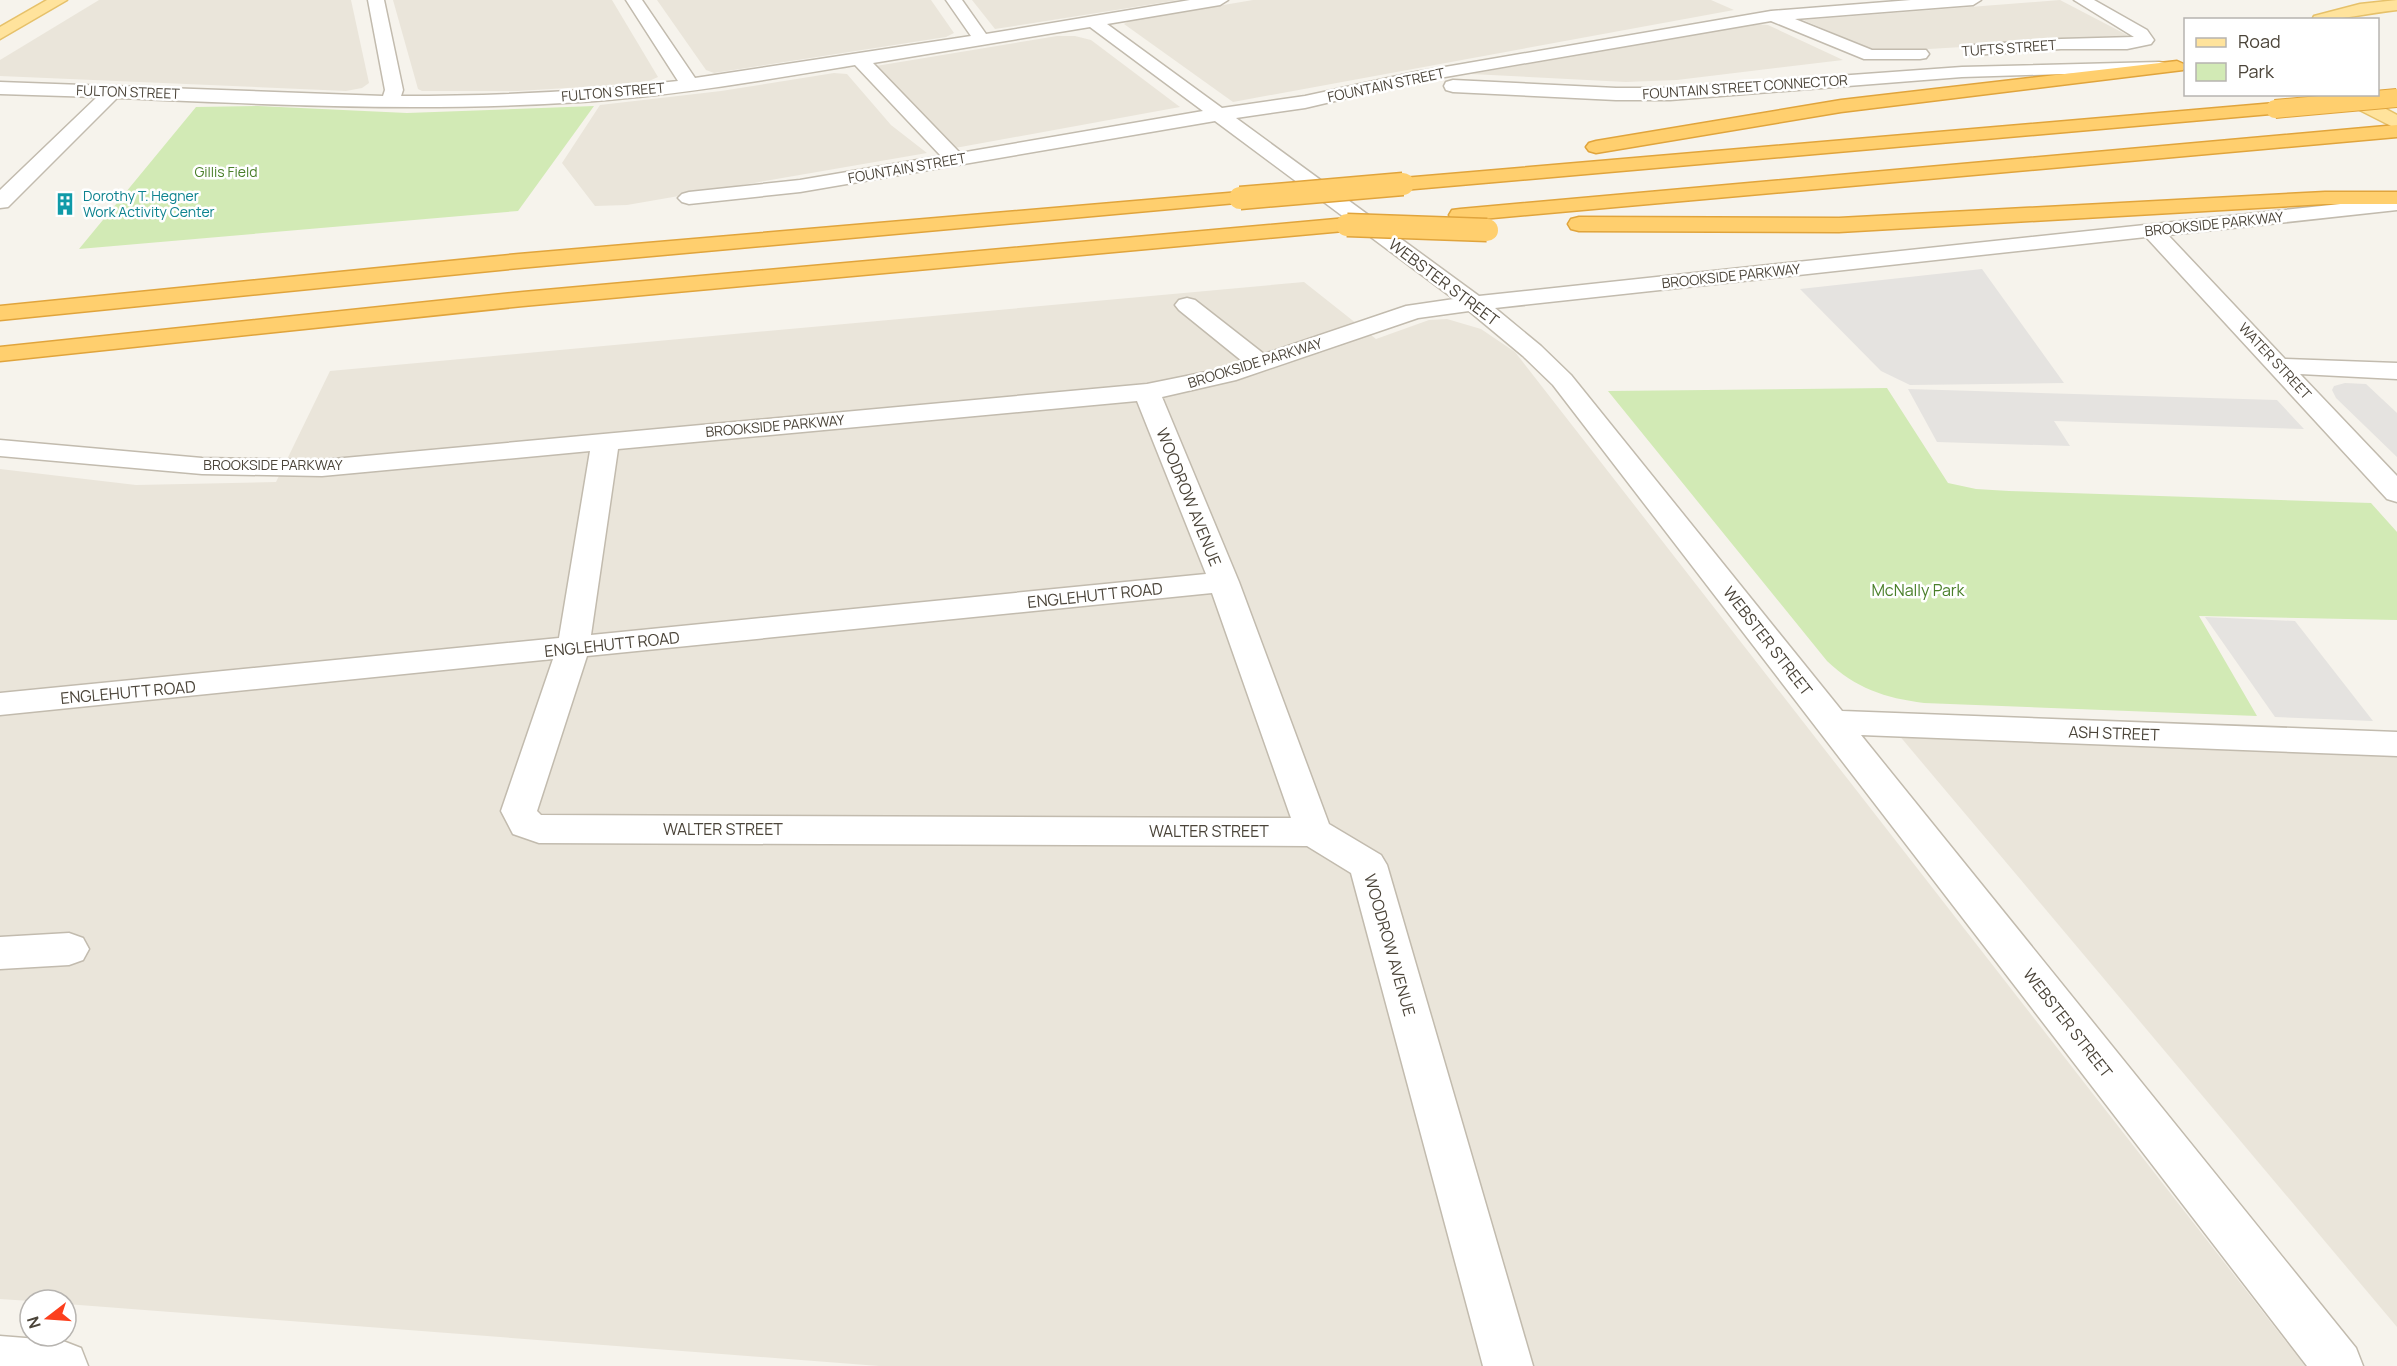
<svg xmlns="http://www.w3.org/2000/svg" width="2397" height="1366" font-family="Manrope,sans-serif">
  <style>
    .residential { fill: #eae5da }
    .green { fill: #d2eab5 }
    .parking { fill: #e5e3e0 }
    .lines { fill: none; stroke-linecap: round; stroke-linejoin: round }
    .minor-casing { stroke: #c2bbae; stroke-width: 3 }
    .major-casing { stroke: #e6c16a; stroke-width: 3 }
    .highway-casing { stroke: #e0a43c; stroke-width: 3 }
    .minor { fill: #fff; fill-rule: evenodd }
    .major { fill: #ffe39c; fill-rule: evenodd }
    .highway { fill: #ffcf6e; fill-rule: evenodd }
    .highway-bridge-far1-casing { stroke: #e0a43c; stroke-width: 20; stroke-linecap: butt }
    .highway-bridge-casing { stroke: #e0a43c; stroke-width: 25; stroke-linecap: butt }
    .highway-bridge-far1 { stroke: #ffcf6e; stroke-width: 18 }
    .highway-bridge { stroke: #ffcf6e; stroke-width: 22 }
    .labels { text-anchor: middle; stroke-width: 5; stroke-linejoin: round; paint-order: stroke }
    .far-street-label { font-size: 14px; fill: #4b4439; stroke: #fff }
    .far-park-label { font-size: 14px; fill: #4a7f2a; stroke: #fff }
    .far-culture-label { font-size: 14px; fill: #0d838f; stroke: #fff; text-anchor: start }
    .street-label { font-size: 16px; fill: #4b4439; stroke: #fff }
    .park-label { font-size: 16px; fill: #4a7f2a; stroke: #fff }
  </style>
  <rect width="100%" height="100%" fill="#f6f3ec"/>
  <g class="residential">
    <path d="M 99,0 L 351,0 L 369,83 L 362,88 L 346,91 L 0,76 L 0,60 Z"/>
    <path d="M 393,0 L 612,0 L 658,77 L 649,81 L 600,86 L 518,91 L 422,91 L 418,89 Z"/>
    <path d="M 657,0 L 931,0 L 954,33 L 946,37 L 714,73 L 706,70 Z"/>
    <path d="M 972,0 L 1179,0 L 995,29 Z"/>
    <path d="M 1253,0 L 1711,0 L 1734,10 L 1233,102 L 1124,24 L 1129,21 Z"/>
    <path d="M 2060,0 L 2131,37 L 1878,52 L 1803,20 Z"/>
    <path d="M 1754,24 L 1768,25 L 1843,60 L 1677,80 L 1626,82 L 1471,74 Z"/>
    <path d="M 1057,36 L 1075,36 L 1091,40 L 1180,107 L 955,148 L 876,66 Z"/>
    <path d="M 834,73 L 847,74 L 891,125 L 927,153 L 627,205 L 595,206 L 562,163 L 600,105 L 721,91 Z"/>
    <path d="M 1304,282 L 1376,339 L 1429,320 L 1447,319 L 1481,329 L 1515,352 L 2305,1366 L 879,1366 L 66,1304 L 66,1300 L 30,1301 L 0,1299 L 0,469 L 136,485 L 276,482 L 330,371 Z"/>
    <path d="M 1898,734 L 2397,754 L 2397,1327 Z"/>
  </g>
  <g class="green">
    <path d="M 258,106 L 407,113 L 594,106 L 518,211 L 79,249 L 196,107 Z"/>
    <path d="M 1887,388 L 1948,483 L 1976,489 L 2009,491 L 2371,503 L 2397,532 L 2397,620 L 2199,616 L 2257,716 L 1924,703 C 1885,698 1855,688 1827,661 L 1608,391 Z"/>
  </g>
  <g class="parking">
    <path d="M 1982,269 L 2064,383 L 1910,385 L 1881,371 L 1800,289 Z"/>
    <path d="M 2345,383 L 2366,384 L 2397,413 L 2397,457 L 2336,398 L 2332,390 L 2334,386 Z"/>
    <path d="M 1908,389 L 2277,400 L 2304,429 L 2054,421 L 2070,446 L 1937,442 Z"/>
    <path d="M 2205,617 L 2295,621 L 2373,721 L 2275,717 Z"/>
  </g>
  <g class="lines">
    <g class="minor-casing">
      <g id="minor">
        <path d="M 368,0 L 384,0 L 403,90 L 401,96 C 494,96 586,92 678,81 L 626,0 L 642,0 L 695,78 L 971,36 L 946,0 L 962,0 L 986,34 L 1190,0 L 1228,0 L 1220,5 L 1107,24 L 1222,108 L 1305,96 L 1416,72 L 1771,11 L 1911,0 L 1981,0 L 1973,5 L 1795,19 L 1872,50 L 1926,50 L 1929,54 L 1926,58 L 1920,59 L 1864,59 L 1771,21 L 1416,82 L 1305,108 L 1236,118 L 1479,296 L 2397,198 L 2397,210 L 2168,235 L 2285,359 L 2397,363 L 2397,379 L 2300,374 L 2397,476 L 2397,502 L 2387,499 L 2146,237 L 1495,308 L 1541,346 L 1571,375 L 1842,711 L 2397,732 L 2397,756 L 1861,735 L 2356,1348 L 2363,1366 L 2307,1366 L 1553,385 L 1523,356 L 1469,311 L 1418,318 L 1236,380 L 1162,397 L 1239,582 L 1329,824 L 1381,855 L 1387,865 L 1533,1366 L 1483,1366 L 1351,873 L 1307,846 L 539,843 L 513,834 L 501,811 L 553,659 L 0,715 L 0,693 L 559,638 L 590,451 L 322,476 L 202,474 L 0,456 L 0,440 L 202,458 L 322,460 L 1147,384 L 1221,369 L 1242,361 L 1179,310 L 1175,305 L 1179,300 L 1187,298 L 1195,300 L 1264,354 L 1406,306 L 1454,299 L 1215,121 L 800,192 L 689,204 L 682,202 L 678,198 L 682,194 L 689,192 L 800,180 L 941,156 L 855,65 C 764,80 673,96 581,102 C 426,112 272,105 117,98 L 8,207 L 0,208 L 0,190 L 97,97 L 0,94 L 0,82 L 383,96 L 385,90 ZM 1090,27 L 1203,111 L 960,153 L 873,63 ZM 1137,401 L 1206,574 L 591,635 L 618,449 ZM 1212,593 L 1291,818 L 541,815 L 537,811 L 587,656 Z"/>
        <path d="M 2074,0 L 2094,0 L 2147,30 L 2154,40 L 2151,44 L 2127,49 L 2061,49 L 1974,55 L 1968,54 L 1965,50 L 1968,46 L 1974,45 L 2061,39 L 2134,37 Z"/>
        <path d="M 2159,62 L 2165,63 L 2168,67 L 2165,71 L 1962,77 L 1670,100 L 1616,100 L 1453,92 L 1446,90 L 1444,86 L 1446,82 L 1453,80 L 1616,88 L 1670,88 L 1962,67 Z"/>
        <path d="M 69,933 L 83,938 L 89,949 L 83,960 L 69,965 L 0,969 L 0,937 Z"/>
        <path d="M 0,1336 L 63,1341 L 81,1348 L 88,1366 L 0,1366 Z"/>
      </g>
    </g>
    <g class="major-casing">
      <g id="major">
        <path d="M 47,0 L 67,0 L 0,39 L 0,27 Z"/>
        <path d="M 2397,0 L 2397,10 C 2368,13 2341,20 2312,20 L 2314,16 L 2360,4 Z"/>
        <path d="M 2334,94 L 2358,94 L 2397,115 L 2397,129 L 2336,98 Z"/>
      </g>
    </g>
    <g class="highway-casing">
      <g id="highway">
        <path d="M 2177,61 L 2186,65 L 2183,70 L 1841,112 L 1596,153 L 1589,151 L 1586,147 L 1589,143 L 1596,141 L 1841,100 Z"/>
        <path d="M 2275,103 L 2282,105 L 2284,109 L 2282,113 L 1403,190 L 1396,188 L 1393,184 L 1396,180 L 1403,178 Z"/>
        <path d="M 2397,125 L 2397,137 L 1460,221 L 1452,220 L 1449,215 L 1452,210 L 1460,209 Z"/>
        <path d="M 1240,192 L 1247,194 L 1251,198 L 1247,202 L 519,268 L 0,320 L 0,306 L 519,254 Z"/>
        <path d="M 2325,192 L 2397,192 L 2397,204 L 2325,204 L 1839,232 L 1579,231 L 1571,229 L 1568,224 L 1571,219 L 1579,217 L 1839,218 Z"/>
        <path d="M 1347,218 L 1355,220 L 1358,225 L 1355,230 L 523,306 L 0,361 L 0,347 L 523,292 Z"/>
      </g>
    </g>
    <use href="#minor" class="minor"/>
    <use href="#major" class="major"/>
    <use href="#highway" class="highway"/>
    <g class="highway-bridge-far1-casing">
      <path id="highway-bridge-far1" d="M 2275,109 L 2397,98"/>
    </g>
    <g class="highway-bridge-casing">
      <g id="highway-bridge">
        <path d="M 1240,198 L 1403,184"/>
        <path d="M 1347,225 L 1487,230"/>
      </g>
    </g>
    <use href="#highway-bridge-far1" class="highway-bridge-far1"/>
    <use href="#highway-bridge" class="highway-bridge"/>
  </g>
  <defs>
    <g id="building-bare" transform="scale(1.8)"><path d="M-4-6H4V6H1V3H-1V6H-4ZM-2.5-4.3h1.7v1.8h-1.7ZM.8-4.3h1.7v1.8H.8ZM-2.5-1h1.7V.8h-1.7ZM.8-1h1.7V.8H.8Z" fill="#0f9aa8" stroke="#fff" stroke-width="2.5" paint-order="stroke"/></g>
  </defs>
  <g fill-rule="evenodd">
    <use href="#building-bare" x="65" y="204"/>
  </g>
  <g class="labels">
    <g class="far-street-label">
      <text transform="translate(2009 48) rotate(-4)" y="5">TUFTS STREET</text>
      <text transform="translate(1386 85) rotate(-12)" y="5">FOUNTAIN STREET</text>
      <text transform="translate(1745 87) rotate(-4)" y="5">FOUNTAIN STREET CONNECTOR</text>
      <text transform="translate(128 92) rotate(2)" y="5">FULTON STREET</text>
      <text transform="translate(613 92) rotate(-5)" y="5">FULTON STREET</text>
      <text transform="translate(907 168) rotate(-10)" y="5">FOUNTAIN STREET</text>
      <text transform="translate(2214 224) rotate(-6)" y="5">BROOKSIDE PARKWAY</text>
      <text transform="translate(1731 276) rotate(-6)" y="5">BROOKSIDE PARKWAY</text>
      <text transform="translate(2275 361) rotate(47)" y="5">WATER STREET</text>
      <text transform="translate(1255 363) rotate(-17)" y="5">BROOKSIDE PARKWAY</text>
      <text transform="translate(775 426) rotate(-5)" y="5">BROOKSIDE PARKWAY</text>
      <text x="273" y="470">BROOKSIDE PARKWAY</text>
    </g>
    <g class="far-park-label">
      <text x="226" y="177">Gillis Field</text>
    </g>
    <g class="far-culture-label">
      <text x="83" y="201">Dorothy T. Hegner<tspan x="83" dy="16">Work Activity Center</tspan></text>
    </g>
    <g class="street-label">
      <text transform="translate(1444 282) rotate(37)" y="6">WEBSTER STREET</text>
      <text transform="translate(1189 497) rotate(68)" y="6">WOODROW AVENUE</text>
      <text transform="translate(1095 595) rotate(-6)" y="6">ENGLEHUTT ROAD</text>
      <text transform="translate(1768 641) rotate(52)" y="6">WEBSTER STREET</text>
      <text transform="translate(612 644) rotate(-6)" y="6">ENGLEHUTT ROAD</text>
      <text transform="translate(128 692) rotate(-5)" y="6">ENGLEHUTT ROAD</text>
      <text transform="translate(2114 733) rotate(2)" y="6">ASH STREET</text>
      <text x="723" y="835">WALTER STREET</text>
      <text x="1209" y="837">WALTER STREET</text>
      <text transform="translate(1390 945) rotate(74)" y="6">WOODROW AVENUE</text>
      <text transform="translate(2068 1023) rotate(52)" y="6">WEBSTER STREET</text>
    </g>
    <g class="park-label">
      <text x="1918" y="596">McNally Park</text>
    </g>
  </g>
  <rect x="2184" y="18" width="195" height="78" fill="#ffffff" stroke="#b7b4b0" stroke-width="1.5"/>
  <rect x="2196" y="38" width="30" height="9" fill="#ffe39c" stroke="#b7b4b0" stroke-width="1.5"/>
  <text x="2238" y="48" font-size="18" fill="#4b4439">Road</text>
  <rect x="2196" y="63" width="30" height="18" fill="#d2eab5" stroke="#b7b4b0" stroke-width="1.5"/>
  <text x="2238" y="78" font-size="18" fill="#4b4439">Park</text>
  <g transform="translate(48 1318) rotate(253)"><circle r="28" fill="#ffffff" stroke="#b7b4b0" stroke-width="1.5"/>
  <path d="M0-4.5L10 22L0 15L-10 22Z" fill="#fc3f1d"/>
  <text y="-9" font-size="16" font-weight="bold" text-anchor="middle" fill="#4b4439">N</text>
  </g>
</svg>
